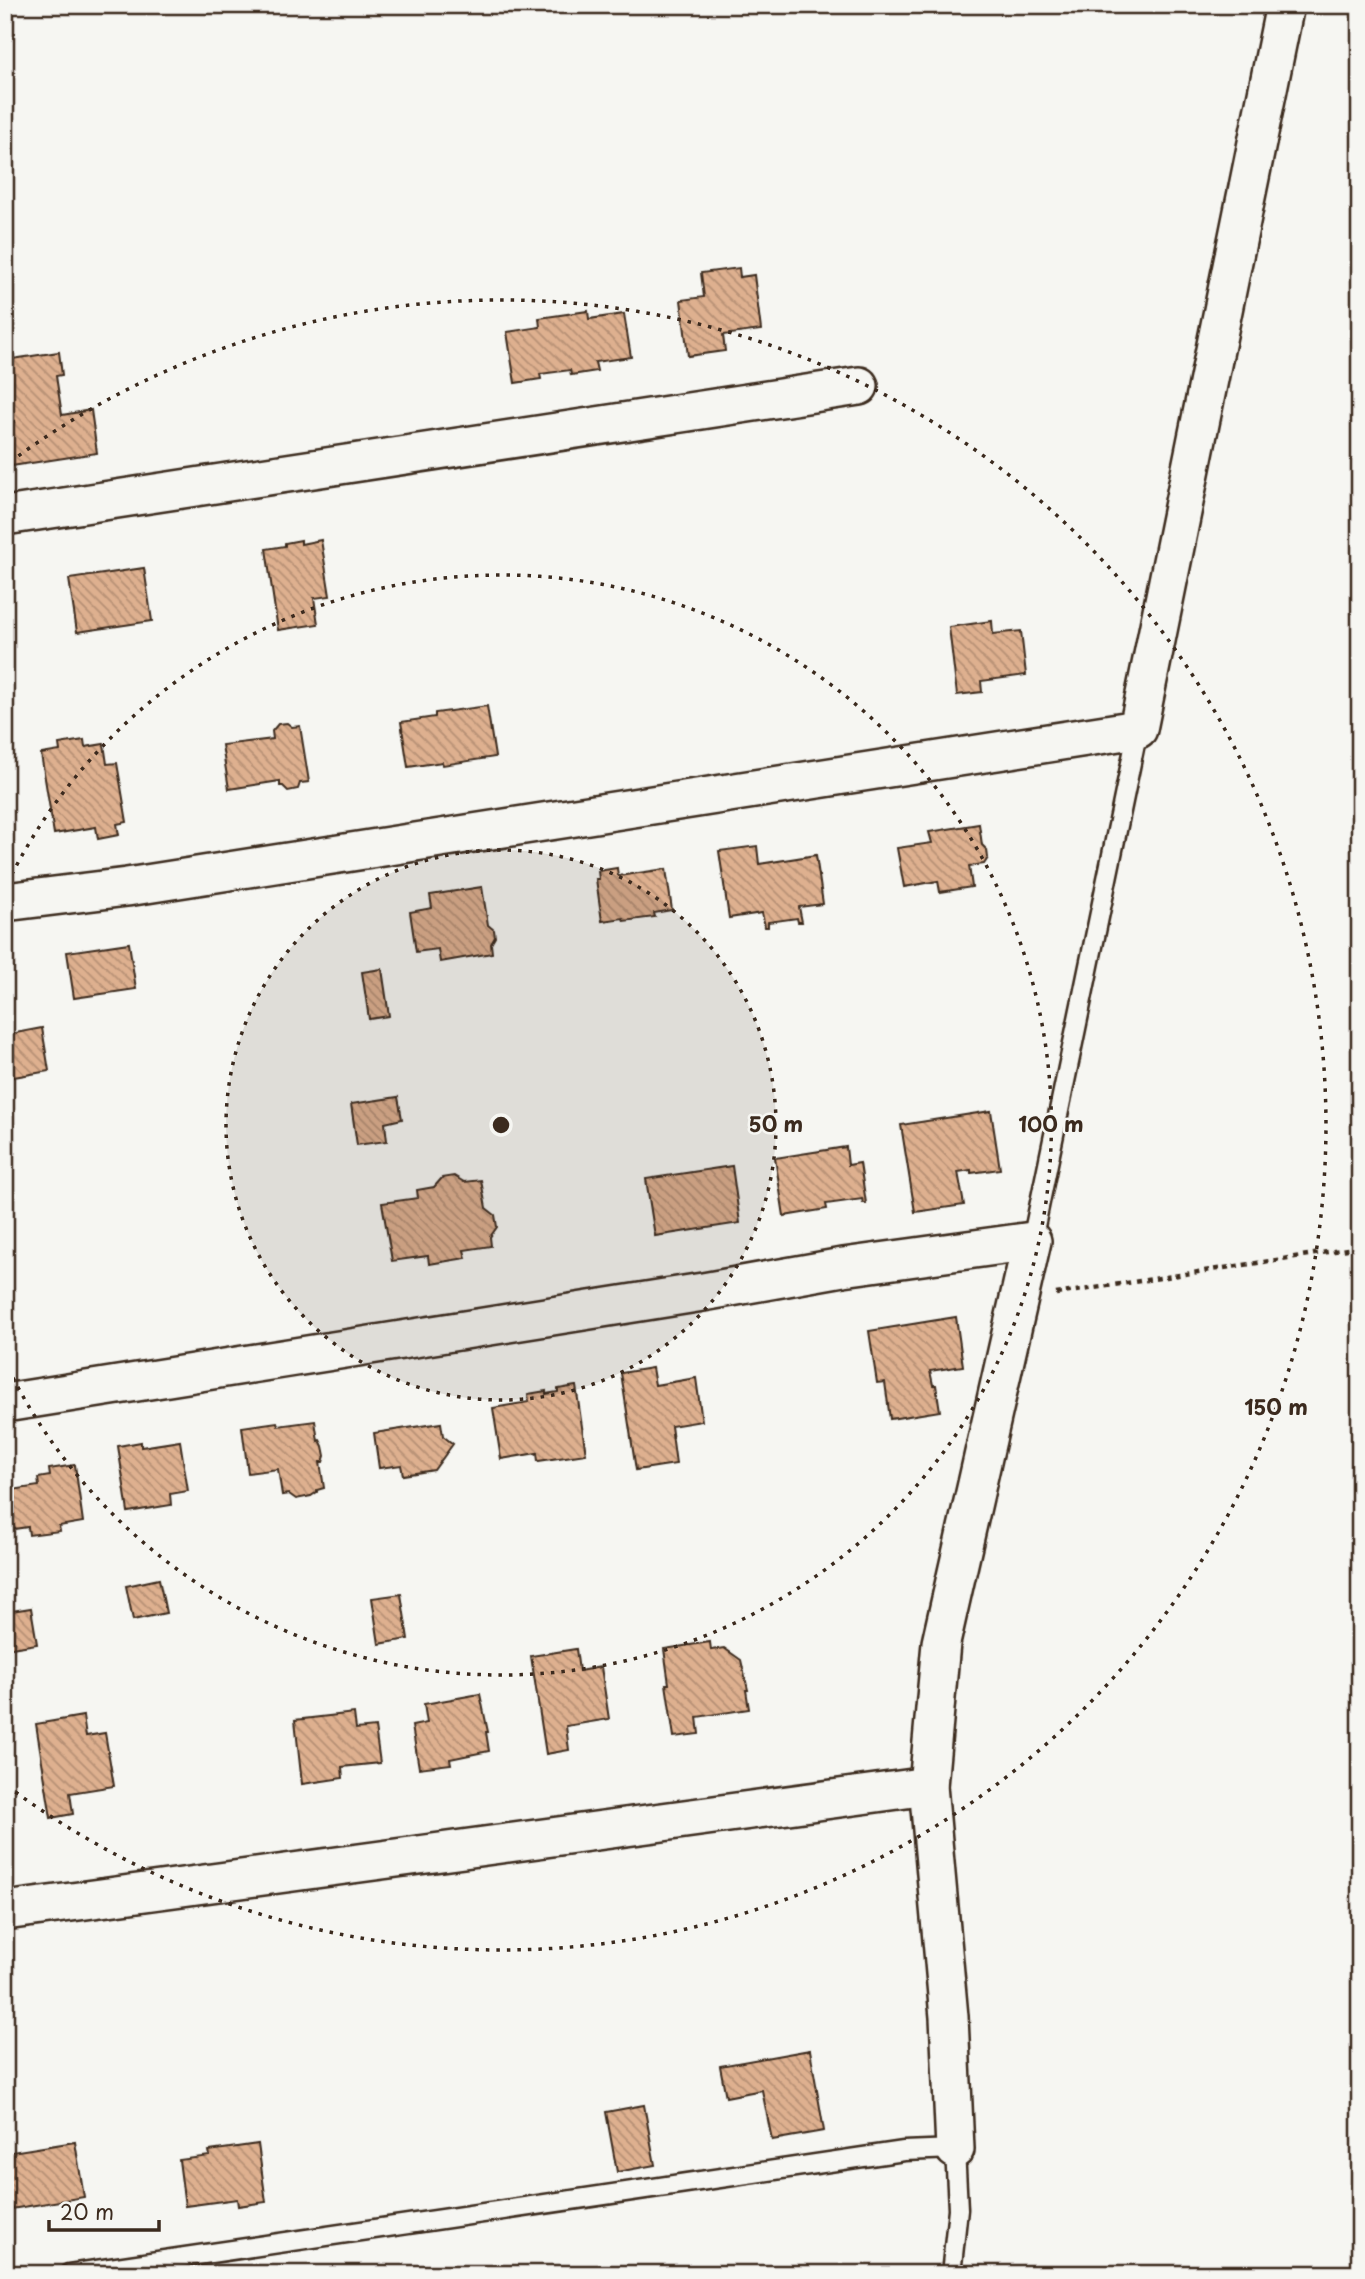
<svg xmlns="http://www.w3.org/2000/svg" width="1365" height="2279" font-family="'Playpen Sans',sans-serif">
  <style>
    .building { fill: url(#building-back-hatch); stroke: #3b2a1e; stroke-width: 2 }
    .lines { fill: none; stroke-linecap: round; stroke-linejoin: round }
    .service-casing { stroke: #3b2a1e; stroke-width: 23 }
    .minor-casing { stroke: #3b2a1e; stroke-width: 42 }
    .path { stroke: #3b2a1e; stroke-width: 4.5; stroke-dasharray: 5 5; stroke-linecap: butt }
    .service { stroke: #f6f6f2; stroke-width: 18 }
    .minor { stroke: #f6f6f2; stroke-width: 37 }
    .ring { fill: none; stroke: #3b2a1e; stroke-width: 3.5; stroke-dasharray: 3.5 7 }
    .centre { fill: #3b2a1e; stroke: #f6f6f2; stroke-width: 3.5 }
    .ring-label { font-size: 21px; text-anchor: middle; font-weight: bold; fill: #3b2a1e; stroke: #f6f6f2; stroke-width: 5; stroke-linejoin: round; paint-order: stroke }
  </style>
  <defs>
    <pattern id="building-back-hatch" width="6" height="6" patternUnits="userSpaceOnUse" patternTransform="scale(1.75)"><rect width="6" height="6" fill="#deb08f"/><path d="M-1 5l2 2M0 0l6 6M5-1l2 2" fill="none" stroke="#b58f74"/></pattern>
  </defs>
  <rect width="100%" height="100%" fill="#f6f6f2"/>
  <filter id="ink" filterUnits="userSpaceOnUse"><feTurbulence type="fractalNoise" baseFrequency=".0143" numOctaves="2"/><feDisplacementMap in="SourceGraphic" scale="14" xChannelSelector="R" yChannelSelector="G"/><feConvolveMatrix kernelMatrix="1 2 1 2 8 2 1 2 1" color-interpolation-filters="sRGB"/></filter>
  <g filter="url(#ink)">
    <g class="building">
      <path d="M 739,268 L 740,277 L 754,275 L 761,330 L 723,335 L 725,351 L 688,356 L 681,300 L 704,297 L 701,273 Z"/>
      <path d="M 588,311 L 589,319 L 624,314 L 631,357 L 595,362 L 597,371 L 571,375 L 570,370 L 540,374 L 541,379 L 515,383 L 507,332 L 540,327 L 539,318 Z"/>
      <path d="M 59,352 L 62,375 L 56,376 L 62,415 L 91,410 L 97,453 L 5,467 L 5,423 L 14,422 L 10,404 L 5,404 L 5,360 Z"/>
      <path d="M 301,540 L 301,544 L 321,540 L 330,596 L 314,598 L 318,624 L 278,630 L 266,549 L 285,546 L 285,543 Z"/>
      <path d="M 144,568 L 152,621 L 77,632 L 69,579 Z"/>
      <path d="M 992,621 L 993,634 L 1021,631 L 1026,675 L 981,681 L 982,692 L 957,695 L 949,627 Z"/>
      <path d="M 487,706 L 495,757 L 443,765 L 442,762 L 408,767 L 401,722 L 435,717 L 435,713 Z"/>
      <path d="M 287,723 L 292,727 L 300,726 L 309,782 L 300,783 L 298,789 L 288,791 L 283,786 L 280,786 L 280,781 L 229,789 L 222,745 L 273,739 L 272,731 L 278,724 Z"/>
      <path d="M 84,740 L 85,747 L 104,744 L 107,764 L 117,763 L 127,822 L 117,824 L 119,835 L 98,839 L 96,827 L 54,834 L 41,754 L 60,751 L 59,744 Z"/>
      <path d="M 979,824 L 982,845 L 987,850 L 988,858 L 984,864 L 969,866 L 972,887 L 940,892 L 938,881 L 904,887 L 897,848 L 932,843 L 929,832 Z"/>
      <path d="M 757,846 L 759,864 L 816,855 L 823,904 L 799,907 L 802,922 L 798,922 L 797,918 L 768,922 L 768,927 L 765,927 L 762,913 L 729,918 L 719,851 Z"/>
      <path d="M 617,868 L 618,876 L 666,869 L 672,910 L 654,913 L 655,917 L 624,921 L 623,918 L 602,921 L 596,879 L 599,879 L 598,871 Z"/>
      <path d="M 482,887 L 488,925 L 494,930 L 495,937 L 491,944 L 492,953 L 440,962 L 438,949 L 416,952 L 410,912 L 432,908 L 430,895 Z"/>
      <path d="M 129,943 L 136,989 L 74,998 L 67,952 Z"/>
      <path d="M 382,969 L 389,1016 L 369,1019 L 362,972 Z"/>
      <path d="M 42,1028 L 49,1071 L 8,1078 L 5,1035 Z"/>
      <path d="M 398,1097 L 402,1119 L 385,1123 L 387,1141 L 357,1145 L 351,1104 Z"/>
      <path d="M 991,1111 L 1000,1169 L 971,1173 L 971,1170 L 958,1172 L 964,1205 L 915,1212 L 901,1125 Z"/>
      <path d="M 846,1147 L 848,1165 L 860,1163 L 866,1203 L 863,1203 L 862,1199 L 826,1204 L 827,1209 L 784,1216 L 775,1158 Z"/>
      <path d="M 732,1166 L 740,1223 L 655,1236 L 646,1179 Z"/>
      <path d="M 454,1176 L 464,1182 L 481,1180 L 486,1208 L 495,1215 L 497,1227 L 490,1237 L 491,1246 L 464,1250 L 466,1258 L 429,1264 L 428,1256 L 392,1261 L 382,1203 L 418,1198 L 417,1190 L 434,1187 L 442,1178 Z"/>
      <path d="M 956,1317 L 963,1366 L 930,1371 L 933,1385 L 936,1385 L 940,1411 L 890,1419 L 885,1382 L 877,1383 L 869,1331 Z"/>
      <path d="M 652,1368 L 655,1385 L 696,1378 L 702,1421 L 671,1426 L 676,1464 L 636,1470 L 621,1373 Z"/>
      <path d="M 576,1386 L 586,1454 L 538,1461 L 537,1453 L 501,1459 L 493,1408 L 529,1402 L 528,1394 L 546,1391 L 546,1394 L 558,1392 L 558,1389 Z"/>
      <path d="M 315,1421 L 318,1441 L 320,1440 L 323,1446 L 325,1456 L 323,1462 L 320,1462 L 324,1488 L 317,1490 L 317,1492 L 311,1496 L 296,1499 L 289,1494 L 282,1495 L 278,1469 L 248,1473 L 242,1427 L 277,1422 L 278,1426 Z"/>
      <path d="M 441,1423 L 443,1436 L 453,1444 L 434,1470 L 403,1475 L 401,1465 L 379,1468 L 374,1433 Z"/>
      <path d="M 180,1441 L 188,1491 L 170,1494 L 171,1505 L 128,1512 L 118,1446 L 141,1442 L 141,1447 Z"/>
      <path d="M 75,1465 L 83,1522 L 59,1526 L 60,1531 L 29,1535 L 28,1527 L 7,1530 L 5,1491 L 39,1486 L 38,1478 L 50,1476 L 49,1469 Z"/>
      <path d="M 159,1579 L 166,1613 L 133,1620 L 126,1586 Z"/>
      <path d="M 401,1594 L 408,1639 L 379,1644 L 372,1598 Z"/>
      <path d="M 31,1608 L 37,1644 L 5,1649 L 5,1612 Z"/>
      <path d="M 710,1642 L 711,1650 L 724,1648 L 741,1660 L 748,1690 L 746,1690 L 749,1709 L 697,1717 L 699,1734 L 674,1737 L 666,1684 L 669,1684 L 664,1649 Z"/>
      <path d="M 576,1649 L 579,1671 L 601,1667 L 609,1719 L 566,1726 L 569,1750 L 546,1754 L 531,1656 Z"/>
      <path d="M 480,1694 L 488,1732 L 486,1732 L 489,1751 L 450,1759 L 451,1764 L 419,1768 L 412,1726 L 427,1723 L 424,1704 Z"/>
      <path d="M 354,1713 L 356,1729 L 375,1727 L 380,1763 L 342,1767 L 343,1778 L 302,1784 L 295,1720 Z"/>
      <path d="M 83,1716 L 86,1736 L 105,1733 L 114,1786 L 70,1793 L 73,1814 L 51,1818 L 36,1724 Z"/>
      <path d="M 810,2050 L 824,2131 L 772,2140 L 762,2090 L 726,2097 L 720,2066 Z"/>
      <path d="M 644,2105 L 655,2165 L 617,2172 L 606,2112 Z"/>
      <path d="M 75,2142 L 84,2197 L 5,2210 L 5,2153 Z"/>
      <path d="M 258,2144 L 266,2202 L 238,2206 L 237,2199 L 185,2206 L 179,2160 L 210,2156 L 209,2151 Z"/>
    </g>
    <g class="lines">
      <g class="service-casing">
        <g id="service">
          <path d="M 1032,1241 L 1138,729"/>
          <path d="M 69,2274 L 904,2151 L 955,2149 L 958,2209 L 951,2274"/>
        </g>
      </g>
      <g class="minor-casing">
        <g id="minor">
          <path d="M 5,516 L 859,386"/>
          <path d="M 5,902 L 127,887 L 1138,729 L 1285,5"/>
          <path d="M 5,1403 L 703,1292 L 843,1267 L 1032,1241 L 941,1643 L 928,1786 L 949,2017 L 955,2149"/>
          <path d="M 5,1911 L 928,1786"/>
        </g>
      </g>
      <path class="path" d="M 1056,1294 L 1360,1247"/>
      <use href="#service" class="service"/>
      <use href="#minor" class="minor"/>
    </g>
  </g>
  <circle cx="501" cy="1125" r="275" fill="#3b2a1e" fill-opacity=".12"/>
  <g class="ring">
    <circle cx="501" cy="1125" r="275"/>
    <path d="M7 884A550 550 0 1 1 7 1366"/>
    <path d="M10 462A825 825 0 1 1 10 1788"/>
  </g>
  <circle cx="501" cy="1125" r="10" class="centre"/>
  <g class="ring-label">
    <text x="776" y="1132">50 m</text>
    <text x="1051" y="1132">100 m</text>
    <text x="1276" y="1415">150 m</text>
  </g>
  <rect width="1365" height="2279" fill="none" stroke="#f6f6f2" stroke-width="28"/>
  <rect x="14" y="14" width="1337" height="2251" fill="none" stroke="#3b2a1e" stroke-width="2.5" filter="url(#ink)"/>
  <path d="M49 2220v10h110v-10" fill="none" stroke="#3b2a1e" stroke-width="3.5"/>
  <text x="60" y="2220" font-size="21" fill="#3b2a1e" stroke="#f6f6f2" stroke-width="5" paint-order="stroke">20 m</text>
</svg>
